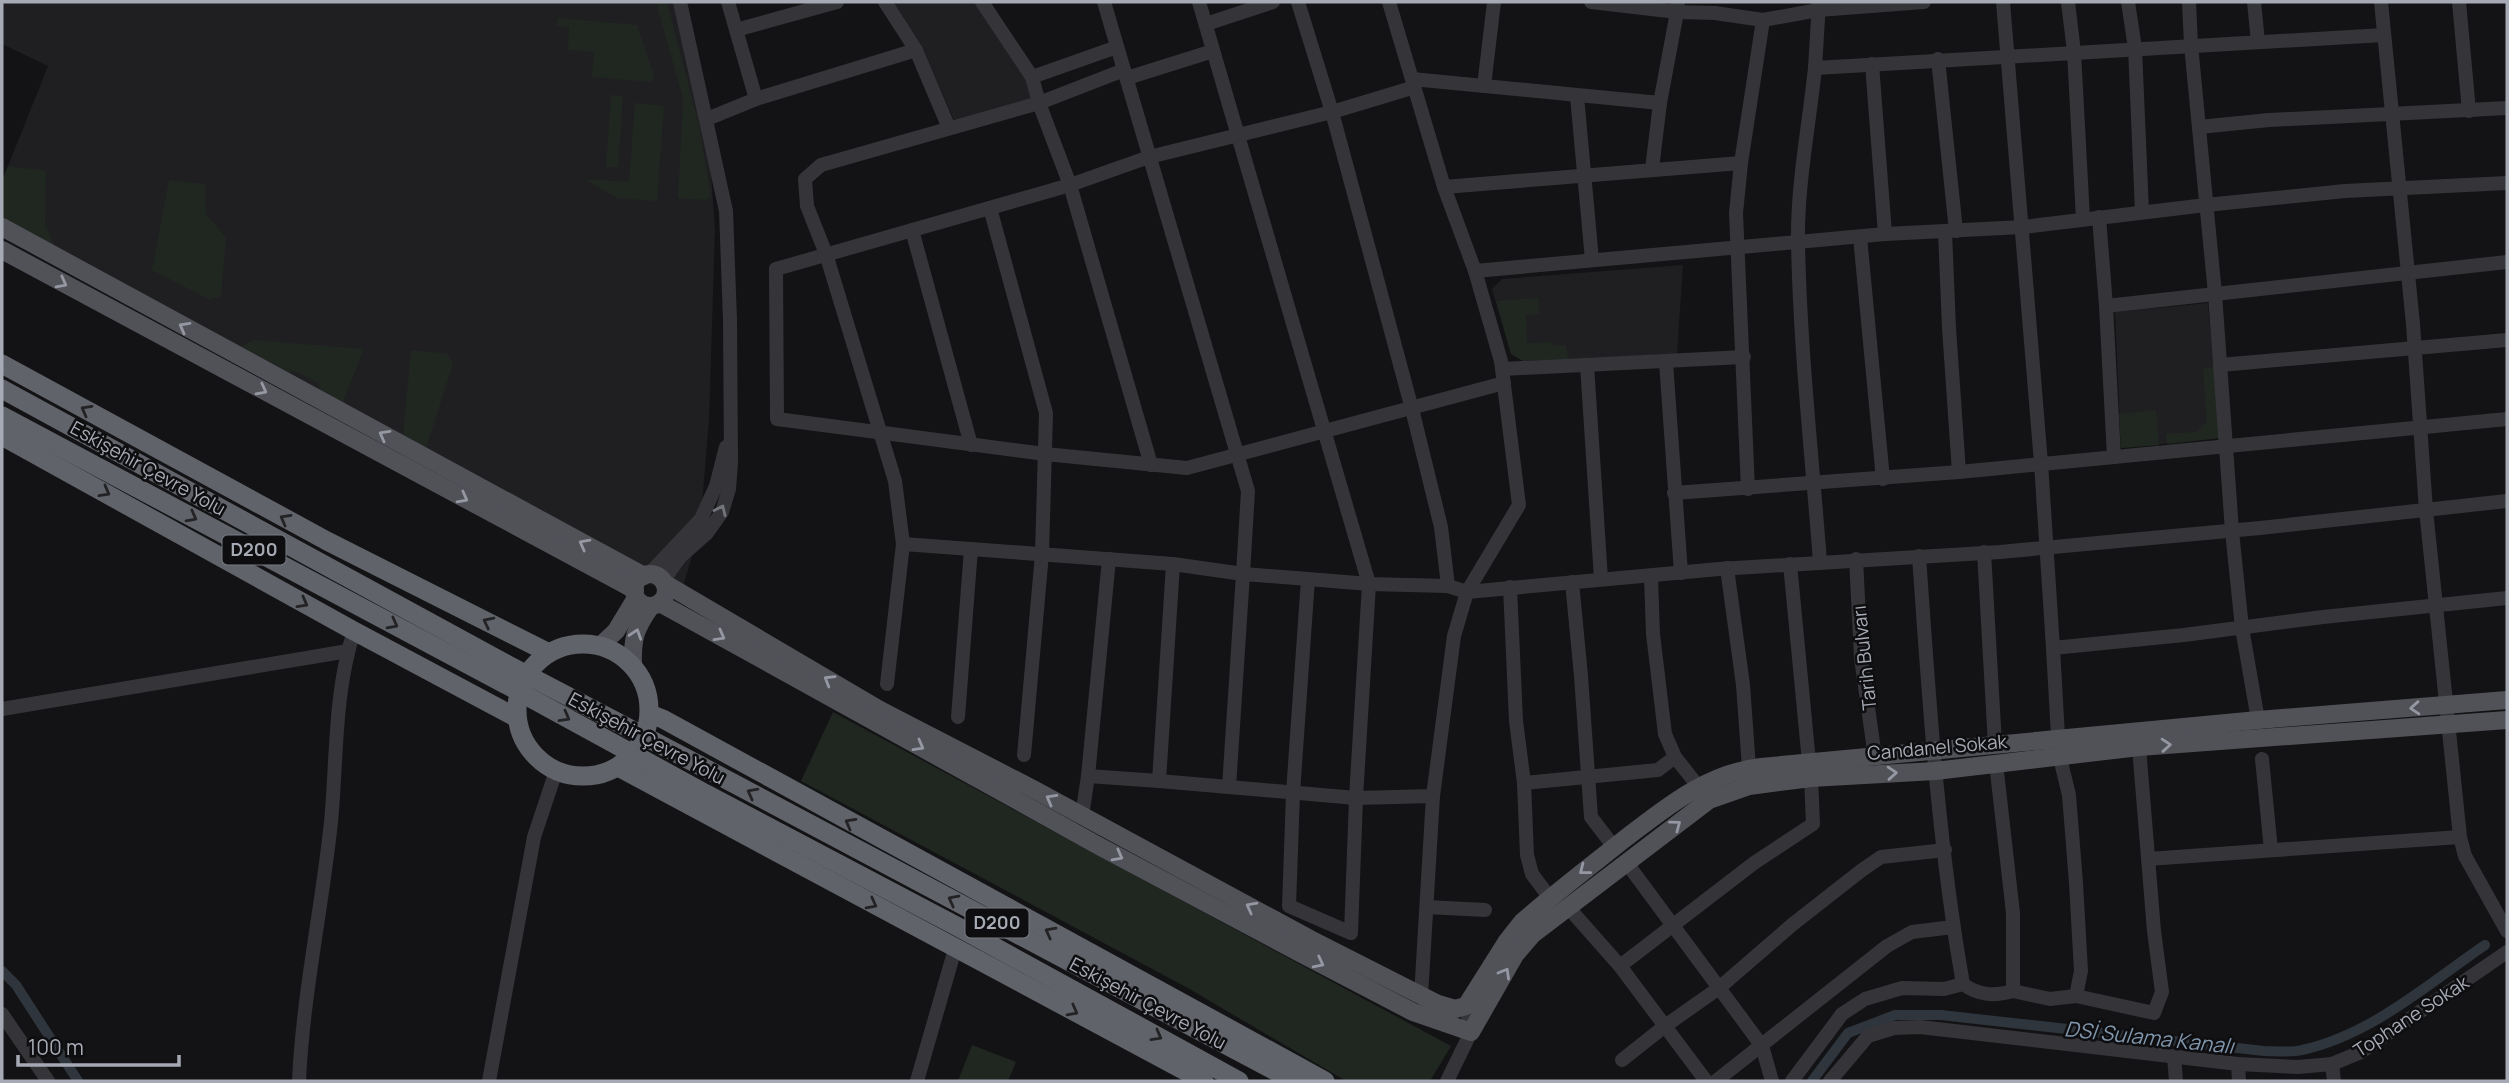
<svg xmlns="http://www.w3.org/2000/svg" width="2509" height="1083" font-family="Manrope,sans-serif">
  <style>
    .built { fill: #1f1f22 }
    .green { fill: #202721 }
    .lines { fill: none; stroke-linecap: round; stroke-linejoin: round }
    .canal { stroke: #2e353c; stroke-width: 10 }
    .minor { stroke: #353539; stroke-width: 14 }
    .major { stroke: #515258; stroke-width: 18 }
    .highway { stroke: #61636a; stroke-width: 19 }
    .highway-bridge { stroke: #61636a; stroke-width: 19 }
    .oneway { stroke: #9598a2 }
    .oneway2 { stroke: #232326 }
    .oneway3 { stroke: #73757d }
    .labels { text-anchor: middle; stroke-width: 5; stroke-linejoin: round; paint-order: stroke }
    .shield { fill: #0e0e10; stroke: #787b83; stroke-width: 2 }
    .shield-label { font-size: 18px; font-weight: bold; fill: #a6aab4 }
    .street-label { font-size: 19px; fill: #a6aab4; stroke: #0e0e10 }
    .water-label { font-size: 21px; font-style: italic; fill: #8096ac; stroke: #0e0e10 }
  </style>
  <rect width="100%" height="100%" fill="#131315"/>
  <g class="built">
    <path d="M 2,2 L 675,2 L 707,118 L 715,229 L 709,419 L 700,529 L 679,600 L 2,218 L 2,181 L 48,66 L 2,44 Z"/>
    <path d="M 892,2 L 976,2 L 1025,78 L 1032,98 L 954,120 L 922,46 Z"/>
    <path d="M 1683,265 L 1677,354 L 1523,361 L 1511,354 L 1492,289 L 1502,279 Z"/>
    <path d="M 2208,303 L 2220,438 L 2121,448 L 2115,312 Z"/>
  </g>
  <g class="green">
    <path d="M 656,2 L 667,2 L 699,125 L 711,197 L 706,200 L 678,198 L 683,99 Z"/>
    <path d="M 558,18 L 637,25 L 655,78 L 651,82 L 592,77 L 594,52 L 568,50 L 569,27 L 557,26 Z"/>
    <path d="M 611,95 L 623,96 L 618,167 L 606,167 Z"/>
    <path d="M 635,103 L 664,106 L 657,201 L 617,198 L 584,179 L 629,182 Z"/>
    <path d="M 8,166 L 46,171 L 45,223 L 55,248 L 2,218 L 2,181 Z"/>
    <path d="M 169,180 L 205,184 L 206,214 L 226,238 L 221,296 L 210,300 L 152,270 Z"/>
    <path d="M 1538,298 L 1539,314 L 1526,315 L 1527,343 L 1553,342 L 1553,346 L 1566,345 L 1568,359 L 1523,361 L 1511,354 L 1496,301 Z"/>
    <path d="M 253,340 L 364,349 L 343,402 L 321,391 L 318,383 L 295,371 L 288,372 L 241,346 Z"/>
    <path d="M 411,350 L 447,354 L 453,364 L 426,448 L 403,437 Z"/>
    <path d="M 2214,367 L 2220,438 L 2167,444 L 2166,434 L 2197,432 L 2207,421 L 2203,368 Z"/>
    <path d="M 2156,410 L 2159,445 L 2121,448 L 2119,414 Z"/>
    <path d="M 833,712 L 1451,1046 L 1430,1081 L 1346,1081 L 1186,987 L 801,781 Z"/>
    <path d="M 972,1045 L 1016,1062 L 1008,1081 L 958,1081 Z"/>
  </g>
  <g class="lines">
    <g class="canal">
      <path d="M 2,971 L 16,985 L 78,1081"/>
      <path d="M 1812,1081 L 1848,1033 L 1895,1015 L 1941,1015 L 2264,1051 C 2276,1051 2290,1053 2302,1050 C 2371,1035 2428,984 2485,945"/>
    </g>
    <g class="minor">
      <path d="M 728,2 L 756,99 L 916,50 L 949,128"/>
      <path d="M 885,2 L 916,50"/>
      <path d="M 982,2 L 1032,77 L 1039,103 L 1124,70"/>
      <path d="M 1104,2 L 1248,491 L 1243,574 L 1173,564 L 1159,781 L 1356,798 L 1433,796"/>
      <path d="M 1199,2 L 1369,584 L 1448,586 L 1467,592 L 1719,569 L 2000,552 L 2260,528 L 2507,501"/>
      <path d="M 1298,2 L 1332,112 L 1412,409 L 1441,527 L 1448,586"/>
      <path d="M 1389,2 L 1444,187 L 1475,271 L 1501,361 L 1519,505 L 1467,592 L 1454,636 L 1433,796 L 1421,996"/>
      <path d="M 1591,2 L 1677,12 L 1678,2"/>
      <path d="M 1819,2 L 1815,68 L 2384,35"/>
      <path d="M 2003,2 L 2041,463 L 2053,648 L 2184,635 L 2323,617 L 2507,598"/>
      <path d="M 2068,2 L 2074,52 L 2083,219"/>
      <path d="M 2128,2 L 2135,48 L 2142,212"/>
      <path d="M 2189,2 L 2191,45 L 2215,294 L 2232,531 L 2242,628 L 2258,720"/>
      <path d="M 2254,2 L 2258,42"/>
      <path d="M 2381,2 L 2413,324 L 2426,510 L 2460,837 L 2465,856 L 2507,931"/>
      <path d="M 2459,2 L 2469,111"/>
      <path d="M 1206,24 L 1273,2"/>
      <path d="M 736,30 L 837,2"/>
      <path d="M 1938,59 L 1956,231"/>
      <path d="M 1872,64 L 1885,234"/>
      <path d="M 1815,68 C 1809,126 1797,185 1798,243 C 1800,349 1812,456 1820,562"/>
      <path d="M 1032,77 L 1117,47"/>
      <path d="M 1127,78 L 1213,51"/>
      <path d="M 1412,79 L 1660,103"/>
      <path d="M 1484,86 L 1494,2"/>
      <path d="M 1415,87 L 1332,112 L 1149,157 L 1070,185 L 776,269 L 777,419 L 1045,454 L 1187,468 L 1504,383"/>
      <path d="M 1577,96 L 1592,260"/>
      <path d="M 707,119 L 756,99"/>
      <path d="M 2199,127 L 2269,120 L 2507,108"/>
      <path d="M 1652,169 L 1660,103 L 1677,12 L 1715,13 L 1763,20 L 1818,10 L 1924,2"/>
      <path d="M 1444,187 L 1741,163"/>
      <path d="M 990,208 L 1046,413 L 1042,554 L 1024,755"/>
      <path d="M 2099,217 L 2106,306 L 2114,457"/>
      <path d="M 912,230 L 971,445"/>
      <path d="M 1945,232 L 1949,328 L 1959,472"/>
      <path d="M 1860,237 L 1883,479"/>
      <path d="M 1475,271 L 1885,234 L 2023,227 L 2206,205 L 2345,191 L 2507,183"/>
      <path d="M 2106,306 L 2507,262"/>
      <path d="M 1666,362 L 1681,573"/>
      <path d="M 1587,365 L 1601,579"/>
      <path d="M 2220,365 L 2507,340"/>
      <path d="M 1502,369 L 1744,357"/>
      <path d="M 1748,489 L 1736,213 L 1741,163 L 1763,20"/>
      <path d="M 1674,493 L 1959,472 L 2507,419"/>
      <path d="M 903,544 L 1173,564"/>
      <path d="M 1984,552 L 1995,745"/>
      <path d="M 1919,556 C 1929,699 1938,843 1963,984"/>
      <path d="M 1856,559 L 1861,658 L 1875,757"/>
      <path d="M 1790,564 L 1809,762"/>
      <path d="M 1727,568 L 1743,685 L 1749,768"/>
      <path d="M 648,575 L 701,519 L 716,486 L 726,447"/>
      <path d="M 1651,577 L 1653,634 L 1665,734 L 1675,757 L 1698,786"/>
      <path d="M 1308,579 L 1369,584 L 1356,798 L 1351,933 L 1289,906 L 1293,793 Z"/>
      <path d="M 663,581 L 680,557 L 707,533 L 722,512 L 729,489 L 731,463 L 730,320 L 726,211 L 680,2"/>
      <path d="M 1572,582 L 1581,676 L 1591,817 L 1614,847"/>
      <path d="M 1510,587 L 1516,721 L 1524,783 L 1527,855 L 1532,874 L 1550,898"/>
      <path d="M 887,684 L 903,544 L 895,481 L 826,254 L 807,206 L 805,179 L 821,165 L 1039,103 L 1070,185 L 1151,465"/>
      <path d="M 2,709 L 348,651"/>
      <path d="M 958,717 L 971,549"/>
      <path d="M 2262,759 L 2271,850"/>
      <path d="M 1996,763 L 2013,913 L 2013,991 L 2050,999 L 2076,996 L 2081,971 L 2076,883 L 2069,795 L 2059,754 L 2053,648"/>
      <path d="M 1088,776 L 1159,781"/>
      <path d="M 1524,783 L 1658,770 L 1675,757"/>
      <path d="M 1229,787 L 1243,574 L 1308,579"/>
      <path d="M 1082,816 L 1088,776 L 1109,559"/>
      <path d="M 2148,859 L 2460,837"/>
      <path d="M 1626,862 L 1762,1046 L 1772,1081"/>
      <path d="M 1567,906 L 1620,966"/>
      <path d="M 1427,907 L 1485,910"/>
      <path d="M 2076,996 L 2154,1013 L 2162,992 L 2154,931 L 2139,747"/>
      <path d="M 2,1014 L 48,1081"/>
      <path d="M 2174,1056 L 2176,1081"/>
      <path d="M 1622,1060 L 1665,1026 L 1719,988 L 1793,924 L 1862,870 L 1881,857 L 1945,850"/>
      <path d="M 2238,1064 L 2239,1081"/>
      <path d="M 2332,1064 L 2334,1081"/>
      <path d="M 299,1081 C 303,994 322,908 331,822 C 337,758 334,693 354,631"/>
      <path d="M 489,1081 L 534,837 L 556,771"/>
      <path d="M 917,1081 L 955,949"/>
      <path d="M 1447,1081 L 1471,1032 L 1466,1006"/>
      <path d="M 1706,1081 L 1620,966 L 1754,863 L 1813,824 L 1811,778"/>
      <path d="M 1716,1081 L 1887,946 L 1912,932 L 1953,927"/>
      <path d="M 1792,1081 L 1842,1014 L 1865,999 L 1902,988 L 1944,989 L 1963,984 C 1979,996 1995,996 2013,991"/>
      <path d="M 1830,1081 L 1868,1036 L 1894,1028 L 1920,1027 L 2238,1064 L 2298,1067 L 2332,1064 L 2361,1052 L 2507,952"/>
    </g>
    <g class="major">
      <path d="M 2,227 L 644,576"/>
      <path d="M 2,250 L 635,590"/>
      <circle cx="650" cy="590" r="16"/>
      <path d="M 664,583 L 880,710 L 1033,789 L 1310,939 L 1438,1004 L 1455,1009 L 1466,1006 L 1507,941 L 1522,922 C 1554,894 1588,868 1622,841 C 1664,809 1706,773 1761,767 L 2258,720 L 2507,700"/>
      <path d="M 660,603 L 1101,847 L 1300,953 L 1413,1012 L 1471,1032 L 1515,955 L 1533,934 L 1709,800 L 1749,786 L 1811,778 L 1935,771 L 2139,747 L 2507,720"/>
      <path d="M 600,646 L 616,631 L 636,598"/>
      <path d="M 633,666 C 632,638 635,629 651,606"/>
    </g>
    <g class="highway">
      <path d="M 2,364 L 327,541 L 549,653"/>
      <path d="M 2,389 L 506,664"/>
      <path d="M 2,416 L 505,684"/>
      <path d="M 2,436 L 354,631 L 517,718"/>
      <circle cx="583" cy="710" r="66"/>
      <path d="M 650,714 L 663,719 L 1325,1081"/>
      <path d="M 699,765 L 1294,1081"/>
      <path d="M 618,767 L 1204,1081"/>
      <path d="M 708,795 L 960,928 L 1239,1081"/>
    </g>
    <g class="highway-bridge">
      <path d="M 506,664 L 699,765"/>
      <path d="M 505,684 L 708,795"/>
    </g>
  </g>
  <defs><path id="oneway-chevron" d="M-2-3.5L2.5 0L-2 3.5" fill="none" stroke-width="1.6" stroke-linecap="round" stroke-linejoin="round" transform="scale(1.75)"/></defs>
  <g class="oneway">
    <use href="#oneway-chevron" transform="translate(62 283) rotate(28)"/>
    <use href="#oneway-chevron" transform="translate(184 327) rotate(-151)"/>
    <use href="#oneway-chevron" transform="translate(262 390) rotate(28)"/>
    <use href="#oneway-chevron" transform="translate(384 435) rotate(-151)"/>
    <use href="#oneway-chevron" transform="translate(463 498) rotate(28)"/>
    <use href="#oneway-chevron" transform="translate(584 544) rotate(-152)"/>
    <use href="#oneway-chevron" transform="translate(636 634) rotate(-72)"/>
    <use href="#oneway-chevron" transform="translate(720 636) rotate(29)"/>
    <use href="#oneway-chevron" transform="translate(829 680) rotate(-149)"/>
    <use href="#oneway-chevron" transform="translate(2415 708) rotate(176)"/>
    <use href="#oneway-chevron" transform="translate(2166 745) rotate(-4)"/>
    <use href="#oneway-chevron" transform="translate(919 746) rotate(29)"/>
    <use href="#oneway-chevron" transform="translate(1892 773) rotate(-4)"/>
    <use href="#oneway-chevron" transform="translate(1051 799) rotate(-151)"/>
    <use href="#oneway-chevron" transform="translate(1676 825) rotate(-37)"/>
    <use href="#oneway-chevron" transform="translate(1118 856) rotate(28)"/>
    <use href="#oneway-chevron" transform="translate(1584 870) rotate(142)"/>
    <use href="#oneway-chevron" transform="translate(1251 907) rotate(-152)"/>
    <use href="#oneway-chevron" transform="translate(1319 963) rotate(27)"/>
    <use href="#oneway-chevron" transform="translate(1505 973) rotate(-60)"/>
  </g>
  <g class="oneway2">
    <use href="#oneway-chevron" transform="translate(86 410) rotate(-151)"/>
    <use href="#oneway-chevron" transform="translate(105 492) rotate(29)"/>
    <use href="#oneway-chevron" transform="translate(192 517) rotate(28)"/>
    <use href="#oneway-chevron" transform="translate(285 519) rotate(-151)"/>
    <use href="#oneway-chevron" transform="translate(303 603) rotate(29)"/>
    <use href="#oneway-chevron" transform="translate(488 622) rotate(-153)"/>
    <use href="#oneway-chevron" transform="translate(393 624) rotate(28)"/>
    <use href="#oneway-chevron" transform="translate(565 717) rotate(29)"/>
    <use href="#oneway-chevron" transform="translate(752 793) rotate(-152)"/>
    <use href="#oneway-chevron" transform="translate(850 823) rotate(-151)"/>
    <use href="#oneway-chevron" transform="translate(953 900) rotate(-152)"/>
    <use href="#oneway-chevron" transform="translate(872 904) rotate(28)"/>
    <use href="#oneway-chevron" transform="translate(1050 932) rotate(-152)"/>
    <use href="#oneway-chevron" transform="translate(1073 1011) rotate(28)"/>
    <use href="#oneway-chevron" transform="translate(1157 1036) rotate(29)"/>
  </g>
  <use class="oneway3" href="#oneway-chevron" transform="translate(721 510) rotate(-65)"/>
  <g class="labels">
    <g class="shield">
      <rect x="222.5" y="535.5" width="63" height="29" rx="5"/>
      <rect x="965.5" y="908.5" width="63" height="29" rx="5"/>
    </g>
    <g class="shield-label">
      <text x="254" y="556">D200</text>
      <text x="997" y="929">D200</text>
    </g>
    <g class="street-label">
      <text transform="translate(148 468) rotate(29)" y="7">Eskişehir Çevre Yolu</text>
      <text transform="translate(1864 658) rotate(-96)" y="7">Tarih Bulvarı</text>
      <text transform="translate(647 738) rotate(28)" y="7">Eskişehir Çevre Yolu</text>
      <text transform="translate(1937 747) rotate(-5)" y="7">Candanel Sokak</text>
      <text transform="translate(1148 1003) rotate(28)" y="7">Eskişehir Çevre Yolu</text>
      <text transform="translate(2411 1016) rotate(-33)" y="7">Tophane Sokak</text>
    </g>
    <g class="water-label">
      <text transform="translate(2149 1038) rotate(6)" y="7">DSİ Sulama Kanalı</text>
    </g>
  </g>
  <rect width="2509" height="1083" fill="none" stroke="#a6aab4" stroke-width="7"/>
  <path d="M18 1055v10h161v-10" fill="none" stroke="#a6aab4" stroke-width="3.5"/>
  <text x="28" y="1055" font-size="21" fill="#a6aab4" stroke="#0e0e10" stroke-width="5" paint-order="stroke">100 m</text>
</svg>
